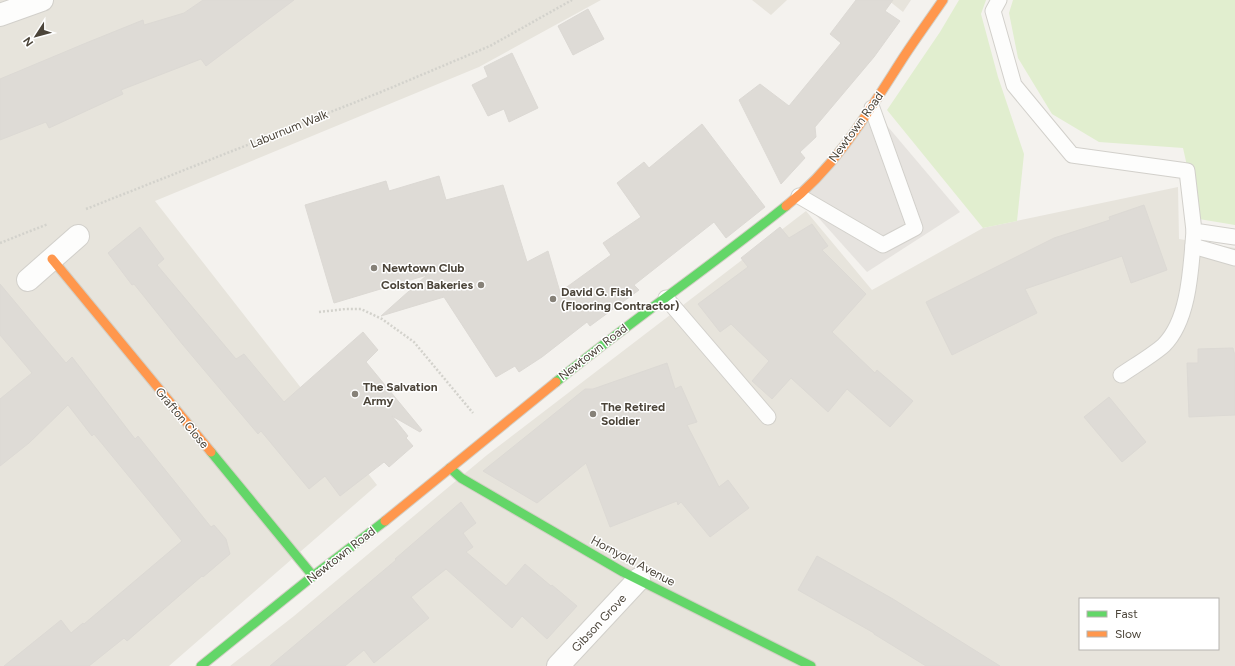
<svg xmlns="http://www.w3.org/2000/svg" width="1235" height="666" font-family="Figtree,sans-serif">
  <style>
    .residential { fill: #e7e4dc; fill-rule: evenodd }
    .green { fill: #e1eecf }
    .parking { fill: #e6e3df }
    .building { fill: #dedbd6; stroke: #dcd9d4 }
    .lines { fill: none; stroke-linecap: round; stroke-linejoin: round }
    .lane-casing { stroke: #d2d0cb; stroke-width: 17 }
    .street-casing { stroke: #d2d0cb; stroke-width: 24 }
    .fast-casing { stroke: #d3cfc5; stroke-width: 11 }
    .slow-casing { stroke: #d3cfc5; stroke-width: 11 }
    .path { stroke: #d3d2cc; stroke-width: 2.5; stroke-dasharray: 2 2; stroke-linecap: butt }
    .lane { stroke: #fdfdfc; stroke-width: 15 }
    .street { stroke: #fdfdfc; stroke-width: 22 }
    .fast { stroke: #63d668; stroke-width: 9 }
    .slow { stroke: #ff974d; stroke-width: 9 }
    .poi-dot { fill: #868178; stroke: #fff; stroke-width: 1.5 }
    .labels { text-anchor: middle; stroke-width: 3; stroke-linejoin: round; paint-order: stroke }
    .street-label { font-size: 12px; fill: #4b4439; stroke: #fff }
    .poi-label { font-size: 12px; font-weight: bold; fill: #4b4439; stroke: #fff; text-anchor: start }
  </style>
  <rect width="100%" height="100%" fill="#f4f2ee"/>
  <g class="residential">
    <path d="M 0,0 L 601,0 L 479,67 L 155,201 L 377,485 L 169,666 L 0,666 Z"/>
    <path d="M 752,0 L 787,0 L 771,15 Z"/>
    <path d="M 888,0 L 911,0 L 903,12 Z"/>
    <path d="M 1178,187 L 1179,239 L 1235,248 L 1235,666 L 230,666 L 294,616 L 487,455 L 806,211 L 872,290 L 983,228 ZM 1080,599 L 1218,599 L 1218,649 L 1080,649 Z"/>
  </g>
  <g class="green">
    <path d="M 959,0 L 986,0 L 981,14 L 998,77 L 1024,154 L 1017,221 L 983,228 L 887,110 L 940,32 Z"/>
    <path d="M 1013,0 L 1235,0 L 1235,225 L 1199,219 L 1183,148 L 1099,142 L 1052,114 L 1018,58 L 1009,13 Z"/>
  </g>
  <path class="parking" d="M 872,108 L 960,212 L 867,272 L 799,196 Z"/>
  <g class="building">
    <path d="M 203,0 L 294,0 L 206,66 L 201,59 L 121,90 L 123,94 L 49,128 L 46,122 L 0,140 L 0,79 L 86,43 L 143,20 L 144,25 L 184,13 Z"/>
    <path d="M 856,0 L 893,0 L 885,11 L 900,21 L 874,57 L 815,127 L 816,137 L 800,152 L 805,158 L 781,184 L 739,100 L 760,84 L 789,106 L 841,43 L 830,34 Z"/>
    <path d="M 588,9 L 604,39 L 573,55 L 558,26 Z"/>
    <path d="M 512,53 L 538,108 L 509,122 L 504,109 L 488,116 L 472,85 L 488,77 L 484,67 Z"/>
    <path d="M 702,124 L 765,207 L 726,238 L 714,222 L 634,285 L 639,290 L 590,326 L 587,322 L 542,357 L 519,372 L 515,366 L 496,377 L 444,297 L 381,316 L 427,275 L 334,303 L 305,205 L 386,181 L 389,191 L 439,176 L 446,200 L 503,185 L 527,262 L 548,251 L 560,292 L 611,255 L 603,243 L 641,217 L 617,183 L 644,162 L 649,168 Z"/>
    <path d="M 1144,205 L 1167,270 L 1131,283 L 1122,256 L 1025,289 L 1037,313 L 952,355 L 926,302 L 1054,238 L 1110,220 L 1109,217 Z"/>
    <path d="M 812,224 L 828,246 L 822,250 L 866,294 L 832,332 L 875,373 L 877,370 L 913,401 L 890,427 L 847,389 L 828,412 L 791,378 L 772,399 L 752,381 L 769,361 L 731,324 L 720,332 L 698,304 L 748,267 L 741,258 L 780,227 L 789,238 Z"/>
    <path d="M 140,227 L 164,259 L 157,265 L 236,359 L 244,354 L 284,402 L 363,332 L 378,350 L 366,362 L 422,430 L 420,432 L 392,416 L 408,436 L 406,438 L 413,446 L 389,467 L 384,462 L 340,496 L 325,476 L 309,489 L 261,431 L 258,434 L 183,345 L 134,284 L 132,285 L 108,253 Z"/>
    <path d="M 0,284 L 66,363 L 72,357 L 135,439 L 138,436 L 211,527 L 214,525 L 226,539 L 230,554 L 203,577 L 202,576 L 127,641 L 124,638 L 89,666 L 4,666 L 61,620 L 71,633 L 83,623 L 84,624 L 182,541 L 94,434 L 92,436 L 68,405 L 29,443 L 0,466 L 0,399 L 32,373 L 0,335 Z"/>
    <path d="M 1233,348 L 1234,353 L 1235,353 L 1235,415 L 1189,417 L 1187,363 L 1198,363 L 1198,349 Z"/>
    <path d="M 667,363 L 675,389 L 681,386 L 697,422 L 687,425 L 719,487 L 728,480 L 749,508 L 710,537 L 681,502 L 678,505 L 677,501 L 610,527 L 586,463 L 537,503 L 483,471 L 585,389 L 593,389 Z"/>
    <path d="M 1109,397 L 1146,442 L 1122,462 L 1084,417 Z"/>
    <path d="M 461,502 L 476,523 L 463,533 L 473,547 L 466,552 L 506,586 L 525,564 L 551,586 L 552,585 L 577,606 L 547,639 L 522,616 L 512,628 L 446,569 L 411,597 L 429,618 L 374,663 L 364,650 L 345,666 L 270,666 L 396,560 L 395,559 Z"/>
    <path d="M 817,556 L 893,599 L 1000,666 L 926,666 L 874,634 L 874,633 L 798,590 Z"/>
  </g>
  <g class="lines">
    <g class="lane-casing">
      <g id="lane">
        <path d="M 999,0 L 993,11 L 1014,85 L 1072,155 L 1187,171 L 1194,231 L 1235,237"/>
        <path d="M 799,196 L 883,245 L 915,228 L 872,108"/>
        <path d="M 1193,246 L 1235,258"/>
        <path d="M 666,298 L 768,417"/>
        <path d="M 1121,375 C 1134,366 1153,355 1164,345 C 1190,319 1191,265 1194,231"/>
      </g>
    </g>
    <g class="street-casing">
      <g id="street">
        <path d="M 0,15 L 42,0"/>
        <path d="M 28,280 L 78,236"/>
        <path d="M 558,666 L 639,579"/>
      </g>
    </g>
    <g class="fast-casing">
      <g id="fast">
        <path d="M 556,382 C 631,321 711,266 786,206"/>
        <path d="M 211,452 L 313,576"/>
        <path d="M 450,468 L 461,478 L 623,572 L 811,666"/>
        <path d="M 201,666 L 313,576 L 385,521"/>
      </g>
    </g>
    <g class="slow-casing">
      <g id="slow">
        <path d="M 786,206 C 837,166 869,111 903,58 C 916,38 930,19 943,0"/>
        <path d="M 52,259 L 211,452"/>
        <path d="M 385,521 L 556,382"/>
      </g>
    </g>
    <g class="path">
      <path d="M 86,209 L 381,92 L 490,46 L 572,0"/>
      <path d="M 0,243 L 48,224"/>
      <path d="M 319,312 L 346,309 L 361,309 L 382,319 L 414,342 L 473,413"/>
    </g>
    <use href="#lane" class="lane"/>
    <use href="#street" class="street"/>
    <use href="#fast" class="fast"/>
    <use href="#slow" class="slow"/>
  </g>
  <g class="poi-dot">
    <circle cx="374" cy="268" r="4"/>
    <circle cx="481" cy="285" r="4"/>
    <circle cx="553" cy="299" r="4"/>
    <circle cx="355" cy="394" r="4"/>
    <circle cx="593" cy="414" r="4"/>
  </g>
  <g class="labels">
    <g class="street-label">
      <text transform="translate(856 127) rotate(-54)" y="4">Newtown Road</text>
      <text transform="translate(289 129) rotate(-22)" y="4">Laburnum Walk</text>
      <text transform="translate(593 352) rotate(-38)" y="4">Newtown Road</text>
      <text transform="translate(182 418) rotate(50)" y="4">Grafton Close</text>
      <text transform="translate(341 555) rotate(-38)" y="4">Newtown Road</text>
      <text transform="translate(633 561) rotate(28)" y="4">Hornyold Avenue</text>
      <text transform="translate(599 623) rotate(-47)" y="4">Gibson Grove</text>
    </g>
    <g class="poi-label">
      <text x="382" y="272">Newtown Club</text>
      <text x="473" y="289" text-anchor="end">Colston Bakeries</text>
      <text x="561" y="296">David G. Fish<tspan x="561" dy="14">(Flooring Contractor)</tspan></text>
      <text x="363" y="391">The Salvation<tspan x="363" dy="14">Army</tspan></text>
      <text x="601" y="411">The Retired<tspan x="601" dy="14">Soldier</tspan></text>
    </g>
  </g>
  <rect x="1079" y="598" width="140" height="52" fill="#ffffff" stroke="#b7b4b0"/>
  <rect x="1087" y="611" width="20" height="6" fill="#63d668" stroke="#b7b4b0"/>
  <text x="1115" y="618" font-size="12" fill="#4b4439">Fast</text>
  <rect x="1087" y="631" width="20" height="6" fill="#ff974d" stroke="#b7b4b0"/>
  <text x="1115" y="638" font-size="12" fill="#4b4439">Slow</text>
  <g transform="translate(36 36) rotate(234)" stroke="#ffffff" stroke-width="3" paint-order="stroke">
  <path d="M0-3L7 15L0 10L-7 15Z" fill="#4b4439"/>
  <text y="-6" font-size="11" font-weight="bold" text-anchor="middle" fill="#4b4439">N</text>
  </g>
</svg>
